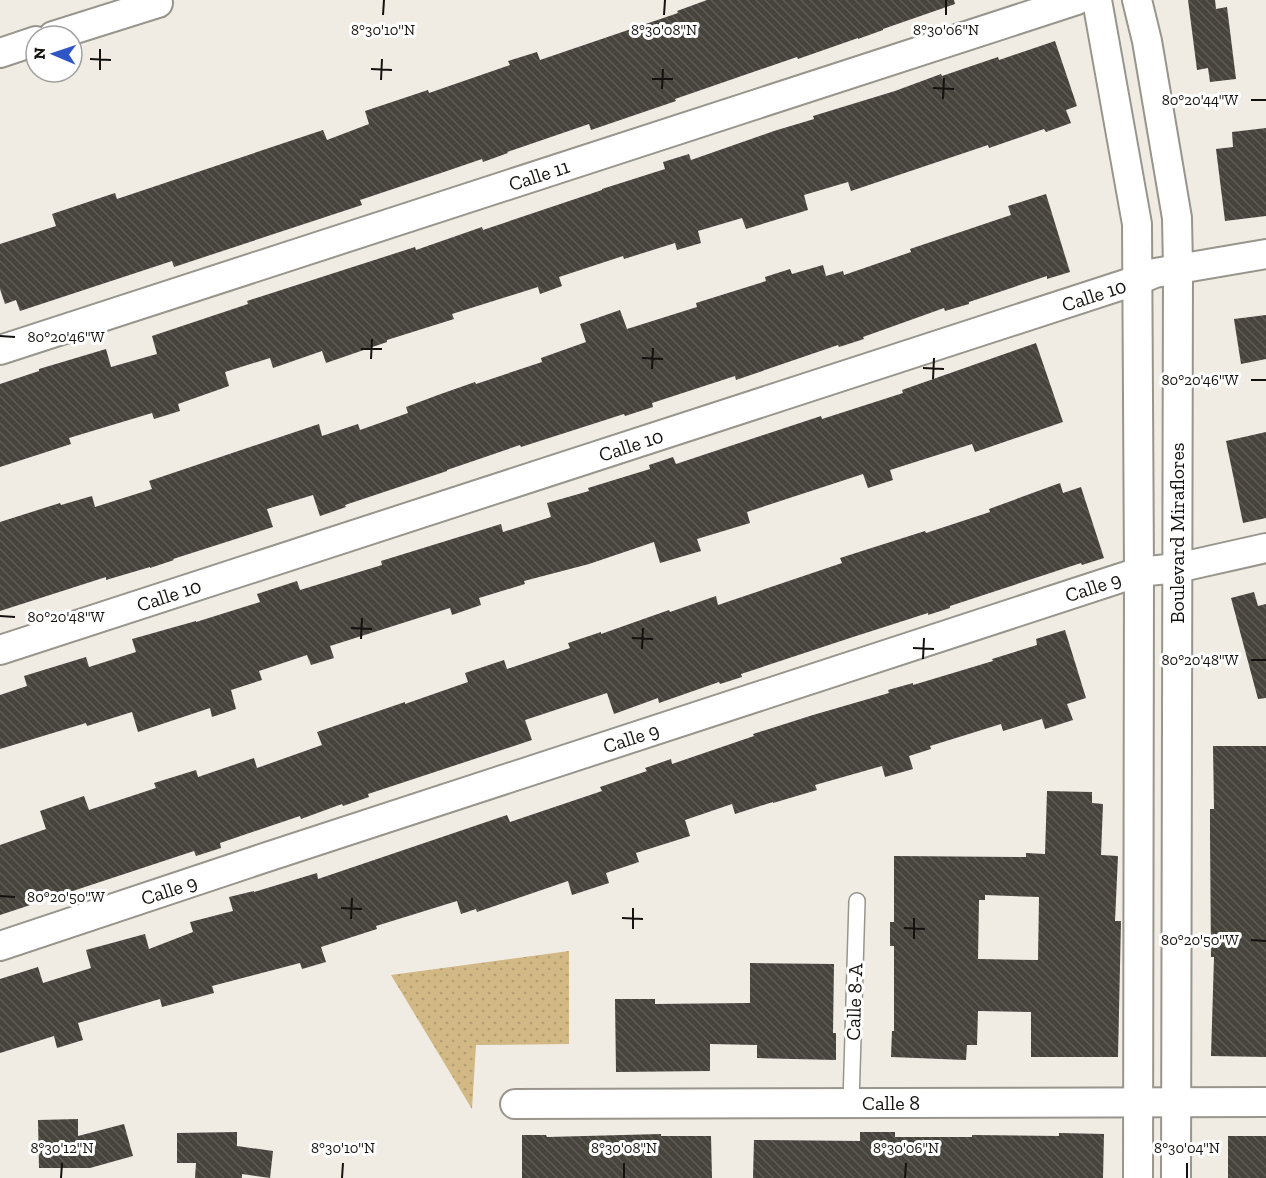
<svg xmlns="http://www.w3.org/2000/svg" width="1266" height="1178" font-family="'Zilla Slab',serif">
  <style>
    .green { fill: url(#green-dots) }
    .building { fill: url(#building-back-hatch); fill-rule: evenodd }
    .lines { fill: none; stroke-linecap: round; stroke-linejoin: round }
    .lane-casing { stroke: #98958d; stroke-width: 18 }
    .street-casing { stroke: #98958d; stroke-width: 32 }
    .lane { stroke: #fff; stroke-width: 15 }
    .street { stroke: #fff; stroke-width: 28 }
    .ticks { fill: none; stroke: #14120f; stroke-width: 2 }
    .labels { text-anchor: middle; stroke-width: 6; stroke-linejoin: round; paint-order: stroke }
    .street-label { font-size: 20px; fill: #14120f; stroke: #fff }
    .ticks-label { font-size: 15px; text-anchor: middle; fill: #14120f; stroke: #fff; stroke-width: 6; stroke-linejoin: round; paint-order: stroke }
  </style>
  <defs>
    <pattern id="green-dots" width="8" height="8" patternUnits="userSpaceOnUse" patternTransform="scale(1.5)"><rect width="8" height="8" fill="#d1b884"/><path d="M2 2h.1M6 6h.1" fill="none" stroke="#b39d71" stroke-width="1.8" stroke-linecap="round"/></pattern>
    <pattern id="building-back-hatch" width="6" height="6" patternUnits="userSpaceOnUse" patternTransform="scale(1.5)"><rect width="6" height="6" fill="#47443d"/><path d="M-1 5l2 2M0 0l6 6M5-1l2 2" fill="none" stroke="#5e5b55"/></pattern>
  </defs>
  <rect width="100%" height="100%" fill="#f0ece4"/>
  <path class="green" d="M 569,951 L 569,1044 L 476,1045 L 472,1109 L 391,975 Z"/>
  <g class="building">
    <path d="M 707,0 L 954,0 L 955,4 L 883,29 L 883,30 L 858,39 L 858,38 L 798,59 L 797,57 L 675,99 L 676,101 L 591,130 L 589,124 L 507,152 L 508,153 L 483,162 L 482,159 L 441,173 L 360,200 L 362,205 L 174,267 L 172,261 L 20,311 L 16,300 L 5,304 L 0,289 L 0,244 L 56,226 L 52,214 L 115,193 L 117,199 L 323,130 L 327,140 L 369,124 L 365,111 L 428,90 L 429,93 L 510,65 L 508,61 L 537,52 L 540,60 L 678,13 L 677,11 Z"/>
    <path d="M 1188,0 L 1215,0 L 1216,9 L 1227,7 L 1236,79 L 1210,82 L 1208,68 L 1197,70 Z"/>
    <path d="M 1055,41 L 1077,106 L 1066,110 L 1071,123 L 1046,132 L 1044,129 L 989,148 L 988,145 L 851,191 L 848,182 L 804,195 L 808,210 L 746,229 L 742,218 L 698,231 L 701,243 L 677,250 L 675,243 L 624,259 L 623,256 L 559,277 L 562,286 L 540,294 L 538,287 L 452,314 L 454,319 L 387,340 L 387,342 L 326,363 L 322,351 L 273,368 L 270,358 L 225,372 L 229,386 L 178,404 L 180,411 L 154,419 L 152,413 L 69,438 L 71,444 L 0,467 L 0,384 L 39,371 L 39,369 L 106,349 L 111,367 L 157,354 L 152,336 L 248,304 L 247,301 L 415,247 L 416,250 L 482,227 L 483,230 L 602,190 L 602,189 L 665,169 L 663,162 L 689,154 L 691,160 L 774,131 L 814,119 L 813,116 L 895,91 L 941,74 L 942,76 L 998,57 L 999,60 Z"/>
    <path d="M 1266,128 L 1266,216 L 1225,221 L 1216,149 L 1233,147 L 1232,132 Z"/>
    <path d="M 1046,194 L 1070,272 L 1047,279 L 1047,276 L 969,302 L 969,304 L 945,311 L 944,308 L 863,337 L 864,339 L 839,347 L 838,345 L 736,380 L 735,376 L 652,403 L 653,407 L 625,416 L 624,414 L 521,447 L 520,445 L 447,470 L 447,471 L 345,505 L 346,507 L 320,516 L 313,495 L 267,509 L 273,527 L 173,559 L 174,560 L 150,568 L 150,567 L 106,580 L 106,577 L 0,611 L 0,522 L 60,503 L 61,505 L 92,496 L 95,507 L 152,489 L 149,481 L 319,424 L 322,436 L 358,424 L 360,430 L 408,413 L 406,407 L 438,395 L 475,382 L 476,384 L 542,362 L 541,358 L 586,342 L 580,324 L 620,310 L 627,329 L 697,307 L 696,303 L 766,281 L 765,277 L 790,269 L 792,274 L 823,265 L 826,276 L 843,271 L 844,275 L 911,252 L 910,249 L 1011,215 L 1008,206 Z"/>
    <path d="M 1266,315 L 1266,359 L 1241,364 L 1234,319 Z"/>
    <path d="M 1036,343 L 1063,422 L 975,452 L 972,444 L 890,470 L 893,480 L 868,488 L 863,474 L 747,512 L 750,523 L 697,539 L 701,551 L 660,563 L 654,542 L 589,564 L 524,581 L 525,584 L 479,598 L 481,605 L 452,615 L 450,608 L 330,646 L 334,658 L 311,665 L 307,655 L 259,671 L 262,680 L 231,690 L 236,709 L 212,717 L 210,708 L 138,732 L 132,712 L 87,726 L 86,723 L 0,749 L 0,695 L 27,686 L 24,676 L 86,657 L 89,667 L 136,652 L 132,639 L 196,621 L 196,622 L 260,602 L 257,594 L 297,581 L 300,590 L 382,565 L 381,561 L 501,524 L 503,532 L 551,517 L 547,503 L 589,491 L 588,488 L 650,469 L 649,465 L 673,457 L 676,464 L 821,416 L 822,419 L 903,393 L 902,390 Z"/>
    <path d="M 1266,432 L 1266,518 L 1243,523 L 1226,441 Z"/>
    <path d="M 1060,483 L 1063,493 L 1081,487 L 1104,558 L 1082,565 L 1081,563 L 950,606 L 950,608 L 928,615 L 928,613 L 853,637 L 741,674 L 742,677 L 720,684 L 719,682 L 659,703 L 658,698 L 614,714 L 607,693 L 525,720 L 532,740 L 368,794 L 369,797 L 343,806 L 342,804 L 301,819 L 300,816 L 220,843 L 221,848 L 196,856 L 194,851 L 0,915 L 0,845 L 46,829 L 40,811 L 84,796 L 89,810 L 156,788 L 154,783 L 196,770 L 198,777 L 254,758 L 257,768 L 322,745 L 317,732 L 405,702 L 405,704 L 468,682 L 465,673 L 504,660 L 507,669 L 570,648 L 568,643 L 601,632 L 601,634 L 669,610 L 670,612 L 716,596 L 718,605 L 842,563 L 840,558 L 925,531 L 926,533 L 990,512 L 989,509 Z"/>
    <path d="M 1254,592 L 1258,606 L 1266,604 L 1266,698 L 1258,699 L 1231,598 Z"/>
    <path d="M 1065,630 L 1086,698 L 1067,704 L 1073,720 L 1045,729 L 1042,719 L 1003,731 L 1001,724 L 930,746 L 931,749 L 909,756 L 913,769 L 885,777 L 882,766 L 815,785 L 817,790 L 773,803 L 773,802 L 735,814 L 732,804 L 685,820 L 690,836 L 636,853 L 639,862 L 606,873 L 609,883 L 572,895 L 568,881 L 477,912 L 476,909 L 461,914 L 457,901 L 376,926 L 377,929 L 321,947 L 326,962 L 302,969 L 300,963 L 212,986 L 214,993 L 162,1007 L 160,999 L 78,1023 L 83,1040 L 57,1048 L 54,1036 L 0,1053 L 0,979 L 38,967 L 43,983 L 91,968 L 86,950 L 145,934 L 149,949 L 193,932 L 190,922 L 233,911 L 229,897 L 254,891 L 254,892 L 317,873 L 318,879 L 507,815 L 510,822 L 602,791 L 600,787 L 647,771 L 645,768 L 671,759 L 672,764 L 754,736 L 753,734 L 813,715 L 889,693 L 888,690 L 913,683 L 913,685 L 993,661 L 992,659 L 1037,645 L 1036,639 Z"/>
    <path d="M 1213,746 L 1266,746 L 1266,1057 L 1211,1056 L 1214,957 L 1211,957 L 1210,836 L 1210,809 L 1214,809 Z"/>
    <path d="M 1047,791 L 1092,792 L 1092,803 L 1103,804 L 1101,855 L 1118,856 L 1115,921 L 1121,921 L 1118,1057 L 1031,1057 L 1031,1012 L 978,1011 L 977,1045 L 967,1045 L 966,1060 L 891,1057 L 892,1031 L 894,1031 L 894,946 L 890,946 L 890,922 L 894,922 L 894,856 L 1026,857 L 1026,853 L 1045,854 ZM 985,895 L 1039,897 L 1038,960 L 978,959 L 979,900 L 985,900 Z"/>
    <path d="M 750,963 L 834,964 L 833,1033 L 836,1033 L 836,1060 L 757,1058 L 757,1045 L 710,1044 L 710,1071 L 616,1072 L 615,999 L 655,999 L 655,1004 L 750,1003 Z"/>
    <path d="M 78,1119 L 78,1136 L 124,1124 L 133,1156 L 90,1168 L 39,1168 L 38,1120 Z"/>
    <path d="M 237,1132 L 237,1146 L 273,1151 L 270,1178 L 242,1174 L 242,1178 L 195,1178 L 196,1163 L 177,1163 L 177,1133 Z"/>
    <path d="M 860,1132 L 895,1132 L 895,1137 L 972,1137 L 972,1135 L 1059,1136 L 1059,1133 L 1104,1134 L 1103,1178 L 753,1178 L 754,1140 L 860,1141 Z"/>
    <path d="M 661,1134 L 661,1136 L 711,1136 L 712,1178 L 522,1178 L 522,1135 L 546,1135 L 547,1137 Z"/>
    <rect x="1228" y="1136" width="38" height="42"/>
  </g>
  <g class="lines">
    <g class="lane-casing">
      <path id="lane" d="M 851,1103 L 857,901"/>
    </g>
    <g class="street-casing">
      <g id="street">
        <path d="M 1097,0 L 1137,224 L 1139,572 L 1138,1178"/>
        <path d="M 1137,0 L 1147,41 L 1177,218 L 1178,268 L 1176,1178"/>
        <path d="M 53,36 L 158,3"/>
        <path d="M 0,53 L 36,41"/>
        <path d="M 0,350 L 1077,0"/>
        <path d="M 0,650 L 1138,280 L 1155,273 L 1266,254"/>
        <path d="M 0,946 L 267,857 L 1139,572 L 1177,568 L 1266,548"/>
        <path d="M 515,1104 L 1266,1102"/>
      </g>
    </g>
    <use href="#lane" class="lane"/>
    <use href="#street" class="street"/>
  </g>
  <path class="ticks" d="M 383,15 L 384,0M 664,15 L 665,0M 946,15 L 946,0M 90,59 L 111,60M 371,69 L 392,70M 100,70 L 100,49M 652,79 L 673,79M 381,80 L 382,59M 933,88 L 954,89M 662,89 L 663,69M 943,99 L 944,78M 1251,100 L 1266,100M 0,336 L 15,337M 361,349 L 382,349M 642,358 L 663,359M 371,359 L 372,339M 923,368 L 944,369M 652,369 L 653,348M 933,379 L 934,358M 1251,380 L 1266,380M 0,616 L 15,617M 351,628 L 372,629M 632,638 L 653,639M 361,639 L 362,618M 913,648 L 934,649M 642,649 L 643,628M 923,659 L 924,638M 1251,660 L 1266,660M 0,896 L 15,897M 341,908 L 362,909M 622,918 L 643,919M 351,919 L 352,898M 904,928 L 925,929M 633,929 L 633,908M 914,939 L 914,918M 1251,940 L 1266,941M 61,1178 L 62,1163M 342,1178 L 343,1163M 624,1178 L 624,1163M 905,1178 L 906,1163M 1187,1178 L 1187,1163"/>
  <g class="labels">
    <g class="street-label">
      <text transform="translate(539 175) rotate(-18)" y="7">Calle 11</text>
      <text transform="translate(1094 295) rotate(-18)" y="7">Calle 10</text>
      <text transform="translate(631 445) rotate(-18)" y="7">Calle 10</text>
      <text transform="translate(1177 533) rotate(-90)" y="7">Boulevard Miraflores</text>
      <text transform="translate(1093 587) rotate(-18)" y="7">Calle 9</text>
      <text transform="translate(169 595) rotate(-18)" y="7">Calle 10</text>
      <text transform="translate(631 738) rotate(-18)" y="7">Calle 9</text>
      <text transform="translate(169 890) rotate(-18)" y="7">Calle 9</text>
      <text transform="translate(854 1002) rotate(-88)" y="7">Calle 8-A</text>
      <text x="891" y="1110">Calle 8</text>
    </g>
  </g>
  <g class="ticks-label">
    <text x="383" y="35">8°30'10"N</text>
    <text x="664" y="35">8°30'08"N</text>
    <text x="946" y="35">8°30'06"N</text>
    <text x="1200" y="105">80°20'44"W</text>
    <text x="66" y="342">80°20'46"W</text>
    <text x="1200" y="385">80°20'46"W</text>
    <text x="66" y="622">80°20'48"W</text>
    <text x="1200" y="665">80°20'48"W</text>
    <text x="66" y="902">80°20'50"W</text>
    <text x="1200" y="945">80°20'50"W</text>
    <text x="62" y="1153">8°30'12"N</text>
    <text x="343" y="1153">8°30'10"N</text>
    <text x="624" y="1153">8°30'08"N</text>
    <text x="906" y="1153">8°30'06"N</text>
    <text x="1187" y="1153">8°30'04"N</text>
  </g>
  <g transform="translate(54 54) rotate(272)"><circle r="28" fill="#ffffff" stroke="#a1a09f" stroke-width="1.5"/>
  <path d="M0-4.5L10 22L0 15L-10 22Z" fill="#2f56c5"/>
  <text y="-9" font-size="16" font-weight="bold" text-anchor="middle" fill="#14120f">N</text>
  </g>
</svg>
